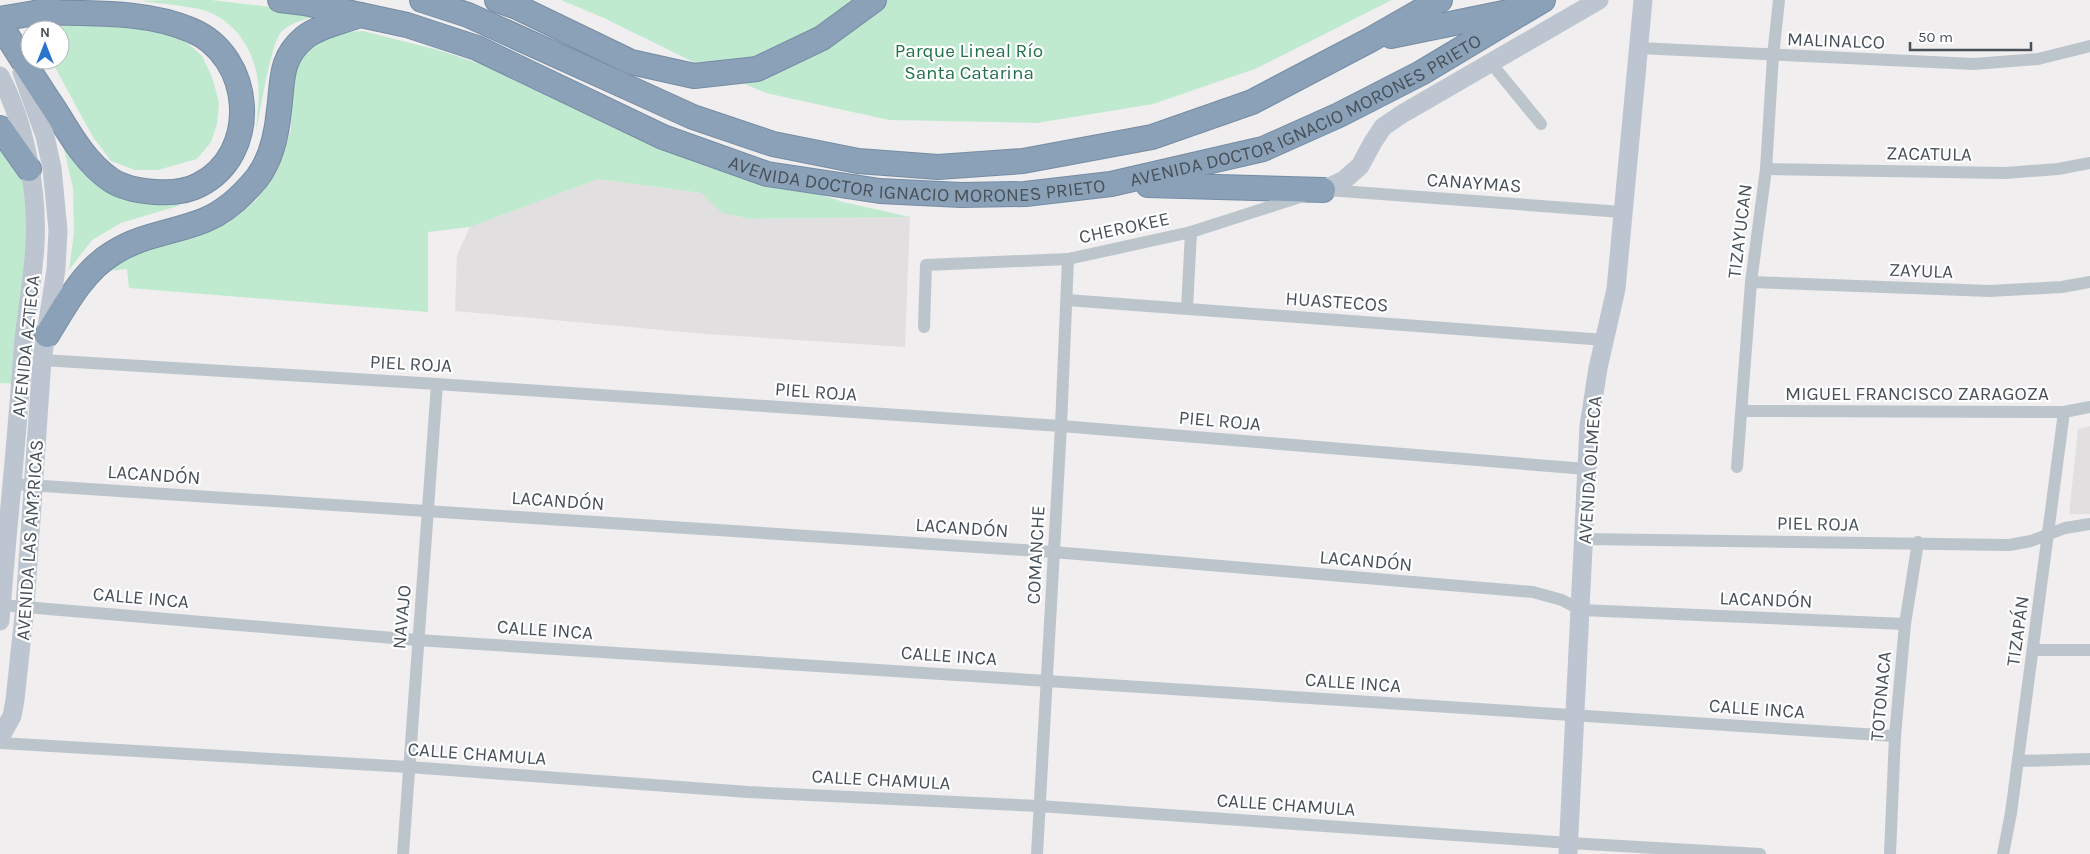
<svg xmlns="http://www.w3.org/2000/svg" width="2090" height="854" font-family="Karla,sans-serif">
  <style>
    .education { fill: #e1dfdf }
    .green { fill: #c0ead0 }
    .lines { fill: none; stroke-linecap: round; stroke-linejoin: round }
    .highway-casing { stroke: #758ca4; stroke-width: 26 }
    .street { stroke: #bdc5cc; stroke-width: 12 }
    .secondary { stroke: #bdc6d0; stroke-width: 19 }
    .highway { stroke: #8aa1b8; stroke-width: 24 }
    .labels { text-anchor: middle; stroke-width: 4.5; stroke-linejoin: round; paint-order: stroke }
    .street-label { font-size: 19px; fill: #485159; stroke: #fff }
    .park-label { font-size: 19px; fill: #207348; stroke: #fff }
  </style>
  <rect width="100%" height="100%" fill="#f0eeee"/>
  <g class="education">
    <path d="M 598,179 L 701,193 L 722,213 L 750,219 L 910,217 L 905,347 L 706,334 L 455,311 L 457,255 L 470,227 Z"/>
    <path d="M 2090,426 L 2090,514 L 2069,514 L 2078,429 Z"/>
  </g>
  <g class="green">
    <path d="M 166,0 L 211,0 L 325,13 C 311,18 293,21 282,31 C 271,41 260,114 256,132 C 257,116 260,98 258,82 C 254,49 235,20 203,10 C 183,5 161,4 141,1 Z"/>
    <path d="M 561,0 L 1392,0 L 1255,69 L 1153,104 L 1037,123 L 889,120 L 766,93 L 689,60 L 604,18 Z"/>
    <path d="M 29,19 L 152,26 L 182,38 L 202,56 L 212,77 L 219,102 L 217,124 L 211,142 L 197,159 L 158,170 L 135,170 L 111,161 L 93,137 L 51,60 L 60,60 L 60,30 L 35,30 Z"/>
    <path d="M 363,31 L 438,50 L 530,80 L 698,154 L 843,202 L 910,217 L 750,219 L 722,213 L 701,193 L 598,179 L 470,227 L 428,232 L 428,312 L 129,288 L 127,269 L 108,271 L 121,260 L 146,247 L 168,243 L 228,223 L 256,200 L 277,172 L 291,129 L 290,90 L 295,65 L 307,48 L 320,38 L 340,32 Z"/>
    <path d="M 0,128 L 4,133 L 34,206 L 21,384 L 0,383 Z"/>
    <path d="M 62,141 L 147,202 L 181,205 L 121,223 L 92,240 L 69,270 L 74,233 L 73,188 Z"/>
  </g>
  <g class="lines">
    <g class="highway-casing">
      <g id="highway">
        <path id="s1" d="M 280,0 L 305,3 L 407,25 L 477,48 L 663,137 L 767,174 L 880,191 L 961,195 L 1025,194 L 1111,184 L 1263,149 L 1339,115 L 1421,73 L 1543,0"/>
        <path d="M 422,0 L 468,15 L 693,117 L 773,144 L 858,161 L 938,167 L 1023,161 L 1152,137 L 1252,102 L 1370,40 L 1440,0"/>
        <path d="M 497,0 L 517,7 L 631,62 L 694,76 L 757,69 L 822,38 L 874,0"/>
        <path d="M 0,19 L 53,10"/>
        <path d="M 6,34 C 22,59 38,85 55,110 C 71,136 86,163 111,180 C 123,188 141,191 155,192 C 169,193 186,192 199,185 C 261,154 254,56 191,30 C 144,10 88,14 38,12"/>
        <path d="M 1391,36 L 1513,11"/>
        <path d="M 0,128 L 29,169"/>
        <path d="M 1148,185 L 1323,190"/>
        <path d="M 47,335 C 65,306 83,271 113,253 C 143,234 173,233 205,220 C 225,212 243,195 257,178 C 271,160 277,132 279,110 C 283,82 279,59 304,38 C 318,26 342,22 360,15"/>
      </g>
    </g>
    <g class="street">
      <path d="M 1639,48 L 1974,64 L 2038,59 L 2090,46"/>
      <path d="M 1491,63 L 1541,124"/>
      <path d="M 1766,169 L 2005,173 L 2058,169 L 2090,163"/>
      <path d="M 1327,190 L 1622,212"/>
      <path d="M 1751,282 L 1990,291 L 2062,287 L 2090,282"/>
      <path d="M 1067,300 L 1605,340"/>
      <path d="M 1187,308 L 1191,232"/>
      <path d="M 924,327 L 926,265 L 1068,259 L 1191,232 L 1303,196"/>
      <path d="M 42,360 L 437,384 L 1061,426 L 1586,469"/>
      <path d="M 1742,411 L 2064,412 L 2090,407"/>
      <path d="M 1737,467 L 1751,282 L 1766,169 L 1773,56 L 1779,0"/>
      <path d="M 13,484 L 1053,552 L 1533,592 L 1562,600 L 1581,610 L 1905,624"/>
      <path d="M 1584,539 L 2009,545 L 2031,541 L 2065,528 L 2090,524"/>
      <path d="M 1,605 L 417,640 L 1895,736"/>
      <path d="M 2034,650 L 2090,650"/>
      <path d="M 0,743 L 409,767 L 748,792 L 1039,806 L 1569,843 L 1760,854"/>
      <path d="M 2019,761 L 2090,759"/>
      <path d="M 403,854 L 437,384"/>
      <path d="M 1037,854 L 1061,426 L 1068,259"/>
      <path d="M 1890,854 L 1895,736 L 1905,624 L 1918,542"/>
      <path d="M 2003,854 L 2011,813 L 2064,412"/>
    </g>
    <g class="secondary">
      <path d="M 0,76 C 25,123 38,191 35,245 C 33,280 26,315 23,350 C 17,440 7,531 0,621"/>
      <path d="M 1323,190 L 1344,180 L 1360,166 L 1373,142 L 1383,127 L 1402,114 L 1599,0"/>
      <path d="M 1,736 L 12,716 L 15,700 L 25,606 L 42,360 L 56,269 L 58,230 L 52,168 L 45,136 L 22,72"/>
      <path d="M 1568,854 L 1589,426 L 1598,368 L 1616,289 L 1643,0"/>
    </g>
    <use href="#highway" class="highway"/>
  </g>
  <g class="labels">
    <g class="street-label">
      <text transform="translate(1836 40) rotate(2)" y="7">MALINALCO</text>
      <text dy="7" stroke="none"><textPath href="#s1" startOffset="1075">AVENIDA DOCTOR IGNACIO MORONES PRIETO</textPath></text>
      <text transform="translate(1929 153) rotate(1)" y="7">ZACATULA</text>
      <text dy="7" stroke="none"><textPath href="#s1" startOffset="670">AVENIDA DOCTOR IGNACIO MORONES PRIETO</textPath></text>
      <text transform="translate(1474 182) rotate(4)" y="7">CANAYMAS</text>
      <text transform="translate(1124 227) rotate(-12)" y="7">CHEROKEE</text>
      <text transform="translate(1739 231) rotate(-83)" y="7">TIZAYUCAN</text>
      <text transform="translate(1921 270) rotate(2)" y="7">ZAYULA</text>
      <text transform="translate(1337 301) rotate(4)" y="7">HUASTECOS</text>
      <text transform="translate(25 346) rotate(-84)" y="7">AVENIDA AZTECA</text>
      <text transform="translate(411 363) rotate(3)" y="7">PIEL ROJA</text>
      <text transform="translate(816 391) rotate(4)" y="7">PIEL ROJA</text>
      <text x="1917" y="400">MIGUEL FRANCISCO ZARAGOZA</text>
      <text transform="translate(1220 420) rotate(5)" y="7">PIEL ROJA</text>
      <text transform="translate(1589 470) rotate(-86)" y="7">AVENIDA OLMECA</text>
      <text transform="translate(154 474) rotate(4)" y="7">LACANDÓN</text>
      <text transform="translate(558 500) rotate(4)" y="7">LACANDÓN</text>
      <text transform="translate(1818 523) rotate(1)" y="7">PIEL ROJA</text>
      <text transform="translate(962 527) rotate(4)" y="7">LACANDÓN</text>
      <text transform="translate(29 540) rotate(-86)" y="7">AVENIDA LAS AM?RICAS</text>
      <text transform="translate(1035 555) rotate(-87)" y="7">COMANCHE</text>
      <text transform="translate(1366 560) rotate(5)" y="7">LACANDÓN</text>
      <text transform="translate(141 597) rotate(5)" y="7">CALLE INCA</text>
      <text transform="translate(1766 599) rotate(2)" y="7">LACANDÓN</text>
      <text transform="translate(401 617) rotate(-85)" y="7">NAVAJO</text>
      <text transform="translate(545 629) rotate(4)" y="7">CALLE INCA</text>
      <text transform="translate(2017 631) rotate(-82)" y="7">TIZAPÁN</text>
      <text transform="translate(949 655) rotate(4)" y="7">CALLE INCA</text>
      <text transform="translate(1353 682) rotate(4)" y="7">CALLE INCA</text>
      <text transform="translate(1880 696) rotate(-85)" y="7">TOTONACA</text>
      <text transform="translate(1757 708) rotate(4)" y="7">CALLE INCA</text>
      <text transform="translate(477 753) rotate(4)" y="7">CALLE CHAMULA</text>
      <text transform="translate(881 779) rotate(3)" y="7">CALLE CHAMULA</text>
      <text transform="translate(1286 804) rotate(4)" y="7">CALLE CHAMULA</text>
    </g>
    <g class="park-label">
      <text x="969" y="57">Parque Lineal Río<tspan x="969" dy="22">Santa Catarina</tspan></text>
    </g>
  </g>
  <g transform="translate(45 45)"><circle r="24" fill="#ffffff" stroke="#b6b9bd"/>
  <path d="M0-4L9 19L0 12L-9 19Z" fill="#2a74ce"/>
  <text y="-8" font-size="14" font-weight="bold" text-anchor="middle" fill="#485159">N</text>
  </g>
  <path d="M1910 42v8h121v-8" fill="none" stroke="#485159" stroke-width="2.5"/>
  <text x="1918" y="42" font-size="15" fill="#485159" stroke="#ffffff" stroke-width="4" paint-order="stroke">50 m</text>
</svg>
